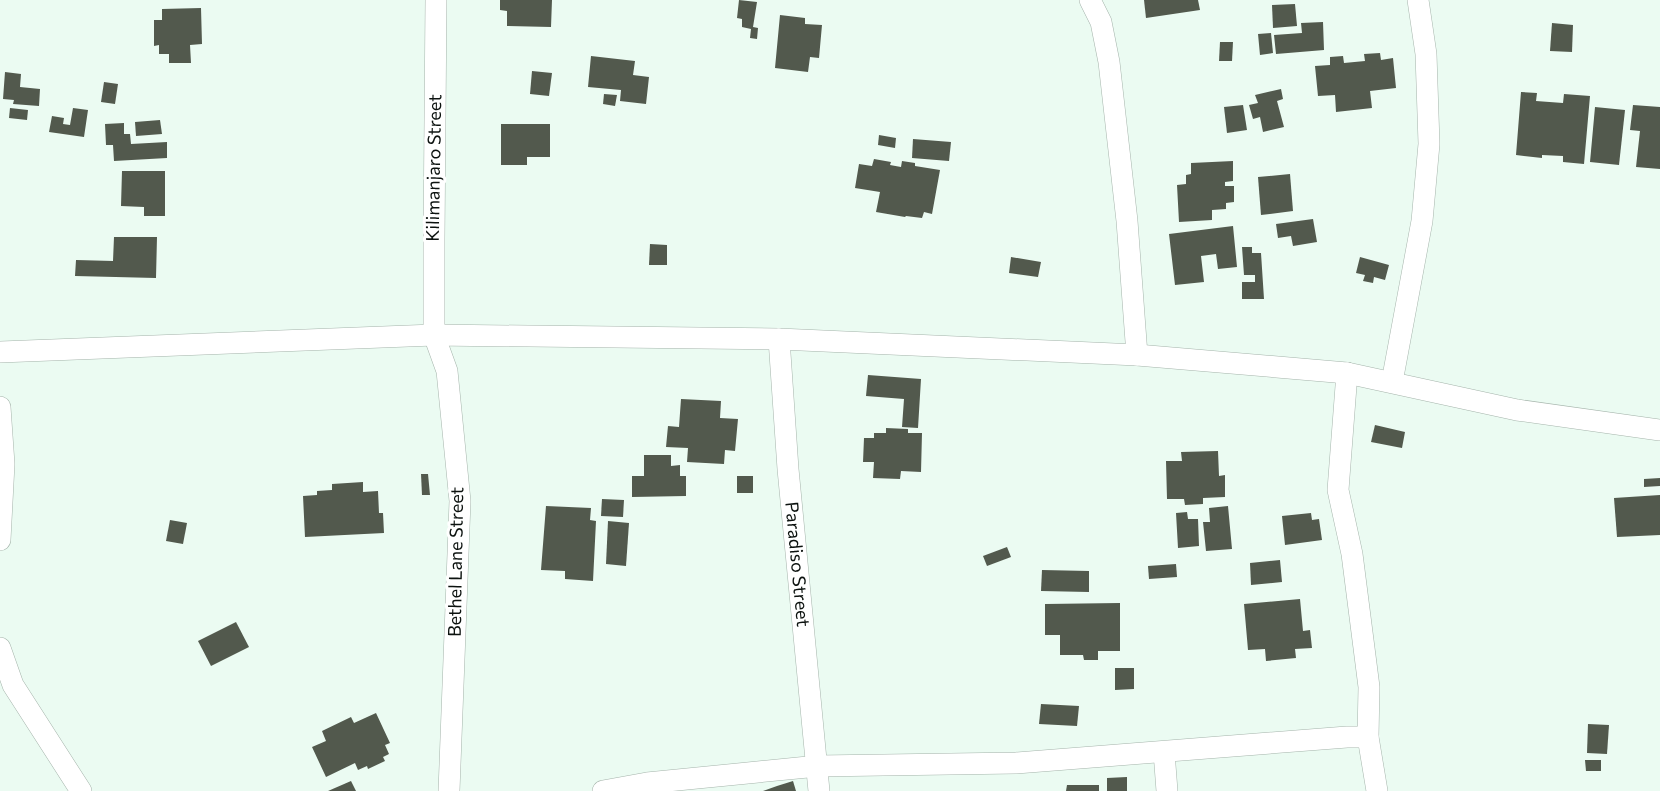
<svg xmlns="http://www.w3.org/2000/svg" width="1660" height="791" font-family="Commissioner,sans-serif">
  <style>
    .building { fill: #52594d }
    .lines { fill: none; stroke-linecap: round; stroke-linejoin: round }
    .street-casing { stroke: #a5b4ab; stroke-width: 22 }
    .street { stroke: #fff; stroke-width: 21 }
    .labels { text-anchor: middle; stroke-width: 6; stroke-linejoin: round; paint-order: stroke }
    .street-label { font-size: 18px; fill: #0c120f; stroke: #fff }
  </style>
  <rect width="100%" height="100%" fill="#ebfbf2"/>
  <g class="building">
    <path d="M 500,0 L 552,0 L 551,27 L 507,26 L 507,11 L 500,10 Z"/>
    <path d="M 739,0 L 757,2 L 753,27 L 758,28 L 757,39 L 750,38 L 751,29 L 742,27 L 742,19 L 737,18 Z"/>
    <path d="M 1144,0 L 1198,0 L 1200,10 L 1146,18 Z"/>
    <path d="M 1295,4 L 1297,26 L 1273,28 L 1272,5 Z"/>
    <path d="M 201,8 L 202,44 L 190,45 L 191,63 L 169,63 L 169,54 L 159,54 L 159,45 L 154,46 L 154,20 L 162,20 L 162,9 Z"/>
    <path d="M 780,15 L 805,18 L 805,24 L 822,25 L 819,58 L 810,57 L 808,72 L 775,68 Z"/>
    <path d="M 1323,22 L 1324,50 L 1276,54 L 1274,35 L 1302,33 L 1301,23 Z"/>
    <path d="M 1552,23 L 1573,25 L 1572,52 L 1550,51 Z"/>
    <path d="M 1271,33 L 1273,53 L 1260,55 L 1258,34 Z"/>
    <path d="M 1220,42 L 1233,42 L 1232,61 L 1219,61 Z"/>
    <path d="M 1380,53 L 1381,60 L 1393,58 L 1396,88 L 1370,91 L 1372,108 L 1336,112 L 1335,95 L 1318,96 L 1315,66 L 1330,65 L 1330,57 L 1343,56 L 1344,63 L 1365,61 L 1364,54 Z"/>
    <path d="M 591,56 L 635,61 L 633,75 L 649,77 L 646,104 L 620,101 L 621,90 L 588,87 Z"/>
    <path d="M 532,71 L 552,73 L 549,96 L 530,94 Z"/>
    <path d="M 5,72 L 21,74 L 20,87 L 40,89 L 39,106 L 13,104 L 14,100 L 3,99 Z"/>
    <path d="M 104,82 L 118,84 L 115,104 L 101,102 Z"/>
    <path d="M 1281,89 L 1283,99 L 1277,101 L 1284,127 L 1263,132 L 1260,117 L 1253,119 L 1249,105 L 1258,103 L 1255,95 Z"/>
    <path d="M 1521,92 L 1537,93 L 1536,101 L 1563,103 L 1564,94 L 1590,96 L 1584,164 L 1563,162 L 1563,156 L 1542,155 L 1542,158 L 1516,155 Z"/>
    <path d="M 604,94 L 617,95 L 615,106 L 603,104 Z"/>
    <path d="M 1243,105 L 1247,130 L 1227,133 L 1224,107 Z"/>
    <path d="M 1633,105 L 1660,107 L 1660,169 L 1636,167 L 1640,131 L 1630,130 Z"/>
    <path d="M 1595,107 L 1625,110 L 1619,165 L 1590,162 Z"/>
    <path d="M 10,108 L 28,110 L 27,120 L 9,118 Z"/>
    <path d="M 73,108 L 88,110 L 84,137 L 49,132 L 52,116 L 64,118 L 63,124 L 70,125 Z"/>
    <path d="M 160,120 L 162,134 L 136,136 L 135,122 Z"/>
    <path d="M 124,123 L 124,134 L 130,134 L 131,144 L 167,142 L 167,158 L 114,161 L 113,145 L 106,145 L 105,124 Z"/>
    <path d="M 501,124 L 550,124 L 550,157 L 527,157 L 527,165 L 501,165 Z"/>
    <path d="M 879,135 L 896,138 L 895,148 L 878,145 Z"/>
    <path d="M 913,139 L 951,142 L 949,161 L 912,158 Z"/>
    <path d="M 874,159 L 891,162 L 890,165 L 901,167 L 902,161 L 915,163 L 915,166 L 940,170 L 932,214 L 924,212 L 922,218 L 906,216 L 905,217 L 876,212 L 880,192 L 855,188 L 859,164 L 872,166 Z"/>
    <path d="M 1233,161 L 1233,181 L 1225,182 L 1225,186 L 1234,186 L 1234,202 L 1226,203 L 1226,209 L 1212,210 L 1212,220 L 1179,222 L 1177,185 L 1186,184 L 1186,175 L 1191,174 L 1191,163 Z"/>
    <path d="M 122,171 L 165,171 L 165,216 L 144,216 L 144,207 L 121,206 Z"/>
    <path d="M 1290,174 L 1293,211 L 1261,215 L 1258,177 Z"/>
    <path d="M 1313,219 L 1317,242 L 1293,246 L 1291,236 L 1278,238 L 1276,224 Z"/>
    <path d="M 1233,226 L 1237,267 L 1218,269 L 1216,254 L 1201,256 L 1204,282 L 1175,285 L 1169,234 Z"/>
    <path d="M 114,237 L 157,237 L 156,278 L 75,276 L 76,260 L 113,261 Z"/>
    <path d="M 650,244 L 667,245 L 667,265 L 649,265 Z"/>
    <path d="M 1242,247 L 1252,247 L 1252,253 L 1261,253 L 1264,299 L 1242,299 L 1242,282 L 1255,282 L 1255,275 L 1244,275 Z"/>
    <path d="M 1011,257 L 1041,262 L 1038,277 L 1009,273 Z"/>
    <path d="M 1360,257 L 1389,265 L 1385,280 L 1374,277 L 1373,283 L 1363,281 L 1365,275 L 1356,273 Z"/>
    <path d="M 868,375 L 921,379 L 918,428 L 902,427 L 904,399 L 866,396 Z"/>
    <path d="M 681,399 L 721,401 L 720,418 L 738,419 L 735,451 L 725,450 L 724,464 L 687,462 L 688,448 L 666,447 L 668,426 L 679,427 Z"/>
    <path d="M 1375,425 L 1405,432 L 1402,448 L 1371,442 Z"/>
    <path d="M 886,428 L 908,429 L 908,433 L 922,433 L 921,472 L 901,471 L 900,479 L 873,478 L 874,462 L 863,462 L 864,438 L 874,438 L 874,433 L 886,433 Z"/>
    <path d="M 1218,451 L 1219,476 L 1225,475 L 1225,497 L 1203,498 L 1203,504 L 1185,505 L 1184,499 L 1167,499 L 1166,461 L 1182,461 L 1181,452 Z"/>
    <path d="M 644,455 L 671,455 L 671,466 L 680,465 L 680,476 L 686,476 L 686,496 L 632,497 L 632,476 L 644,476 Z"/>
    <path d="M 421,474 L 428,474 L 430,495 L 422,495 Z"/>
    <rect x="737" y="476" width="16" height="17"/>
    <path d="M 1660,478 L 1660,486 L 1644,487 L 1644,479 Z"/>
    <path d="M 363,482 L 363,492 L 378,491 L 379,513 L 383,513 L 384,533 L 305,537 L 303,496 L 317,495 L 317,491 L 332,490 L 332,484 Z"/>
    <path d="M 1660,495 L 1660,535 L 1617,537 L 1614,498 Z"/>
    <path d="M 602,499 L 624,500 L 623,517 L 601,516 Z"/>
    <path d="M 546,506 L 591,508 L 590,520 L 596,521 L 593,581 L 565,579 L 565,571 L 541,570 Z"/>
    <path d="M 1228,506 L 1232,549 L 1206,551 L 1203,522 L 1210,522 L 1209,508 Z"/>
    <path d="M 1187,512 L 1188,519 L 1198,519 L 1199,546 L 1178,548 L 1176,513 Z"/>
    <path d="M 1311,513 L 1312,520 L 1319,519 L 1322,540 L 1285,545 L 1282,516 Z"/>
    <path d="M 170,520 L 187,523 L 183,544 L 166,541 Z"/>
    <path d="M 608,521 L 629,523 L 626,566 L 606,564 Z"/>
    <path d="M 1007,547 L 1011,557 L 987,566 L 983,556 Z"/>
    <path d="M 1280,560 L 1282,582 L 1251,585 L 1250,563 Z"/>
    <path d="M 1176,564 L 1177,577 L 1149,579 L 1148,566 Z"/>
    <path d="M 1042,570 L 1089,571 L 1089,592 L 1041,591 Z"/>
    <path d="M 1300,599 L 1303,631 L 1310,630 L 1312,648 L 1295,649 L 1296,658 L 1266,661 L 1265,649 L 1248,650 L 1244,604 Z"/>
    <path d="M 1120,603 L 1120,651 L 1098,651 L 1098,660 L 1084,660 L 1083,655 L 1060,655 L 1060,635 L 1045,635 L 1045,604 Z"/>
    <path d="M 236,622 L 249,647 L 211,666 L 198,641 Z"/>
    <path d="M 1115,668 L 1134,668 L 1134,689 L 1115,690 Z"/>
    <path d="M 1041,704 L 1079,706 L 1077,726 L 1039,724 Z"/>
    <path d="M 376,713 L 390,743 L 385,745 L 389,754 L 383,757 L 385,761 L 368,769 L 367,766 L 358,770 L 355,763 L 326,777 L 312,747 L 326,741 L 322,731 L 351,717 L 354,723 Z"/>
    <path d="M 1588,724 L 1609,725 L 1607,754 L 1587,753 Z"/>
    <path d="M 1585,760 L 1601,760 L 1601,771 L 1586,771 Z"/>
    <path d="M 1127,777 L 1127,791 L 1107,791 L 1107,778 Z"/>
    <path d="M 351,781 L 356,791 L 328,791 Z"/>
    <path d="M 793,781 L 796,791 L 763,791 L 777,786 Z"/>
    <path d="M 1067,785 L 1099,785 L 1099,791 L 1066,791 Z"/>
  </g>
  <g class="lines">
    <g class="street-casing">
      <g id="street">
        <path d="M 436,0 L 434,239 L 434,335 L 447,371 L 460,501 L 449,791"/>
        <path d="M 1090,0 L 1101,22 L 1109,62 L 1127,221 L 1137,355"/>
        <path id="s1" d="M 779,339 L 788,469 L 819,791"/>
        <path d="M 0,352 L 434,335 L 779,339 L 1137,355 L 1347,373 L 1517,410 L 1660,430"/>
        <path d="M 1347,373 L 1338,490 L 1352,554 L 1369,687 L 1368,737 L 1377,791"/>
        <path d="M 1392,382 L 1422,221 L 1429,144 L 1426,54 L 1418,0"/>
        <path d="M 0,407 L 4,464 L 0,540"/>
        <path d="M 0,648 L 13,685 L 81,791"/>
        <path d="M 1164,752 L 1167,791"/>
        <path d="M 603,791 L 647,783 L 818,766 L 1016,763 L 1347,737 L 1368,737"/>
      </g>
    </g>
    <use href="#street" class="street"/>
  </g>
  <g class="labels">
    <g class="street-label">
      <text transform="translate(434 168) rotate(-89)" y="6">Kilimanjaro Street</text>
      <text transform="translate(456 562) rotate(-89)" y="6">Bethel Lane Street</text>
      <text dy="6" stroke="none"><textPath href="#s1" startOffset="226">Paradiso Street</textPath></text>
    </g>
  </g>
</svg>
